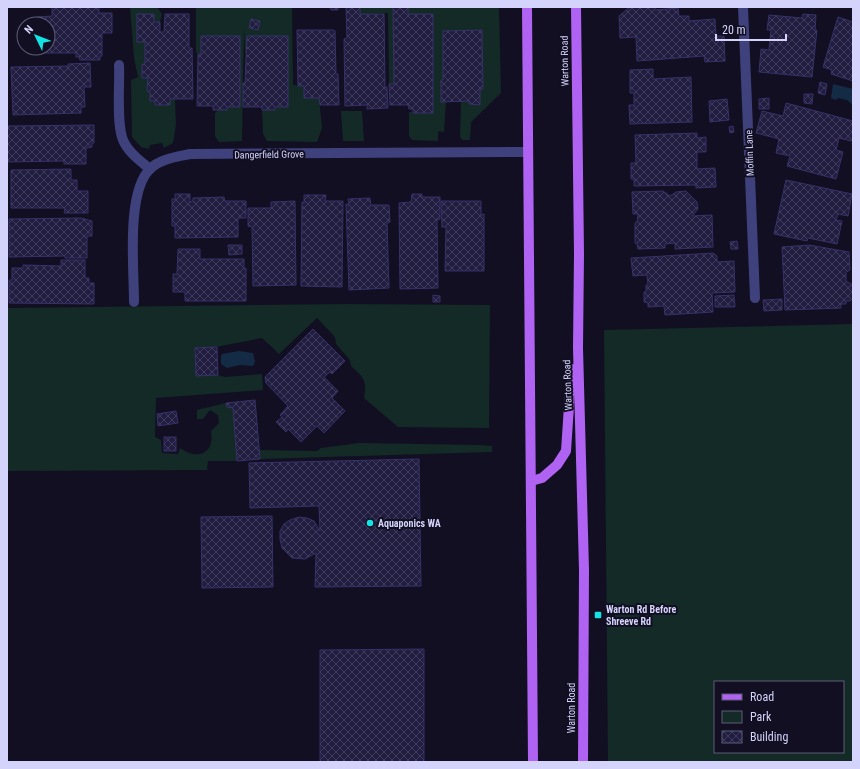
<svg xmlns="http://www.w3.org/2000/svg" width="860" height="769" font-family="'Roboto Condensed',sans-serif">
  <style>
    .green { fill: #132a27; fill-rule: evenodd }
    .water { fill: #142b46 }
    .building { fill: url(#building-cross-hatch); stroke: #37316a }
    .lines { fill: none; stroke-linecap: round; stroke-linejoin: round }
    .minor { stroke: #3e417c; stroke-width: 10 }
    .major { stroke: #b063f2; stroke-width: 10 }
    .poi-dot { fill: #14e3e6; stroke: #110f21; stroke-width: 1.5 }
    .labels { text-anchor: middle; stroke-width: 4; stroke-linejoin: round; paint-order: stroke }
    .street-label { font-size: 10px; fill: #d4d3fb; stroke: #110f21 }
    .poi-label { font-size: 10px; font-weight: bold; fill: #d4d3fb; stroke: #110f21; text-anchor: start }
  </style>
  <defs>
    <pattern id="building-cross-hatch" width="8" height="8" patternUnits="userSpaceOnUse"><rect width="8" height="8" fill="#211d40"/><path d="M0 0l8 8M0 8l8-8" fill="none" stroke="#403d5c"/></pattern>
  </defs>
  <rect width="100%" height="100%" fill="#110f21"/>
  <g class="green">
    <path d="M 130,7 L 157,7 L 162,14 L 160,22 L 154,22 L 154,14 L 137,14 L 137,42 L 145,42 L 145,63 L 142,65 L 142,78 L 148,78 L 147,91 L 150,92 L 150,101 L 155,101 L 155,105 L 170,105 L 170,99 L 175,99 L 176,125 L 173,143 L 164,148 L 162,143 L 150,145 L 149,149 L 141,147 L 132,137 L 131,80 L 138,77 L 134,58 Z"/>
    <path d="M 196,7 L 292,7 L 293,85 L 304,86 L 319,98 L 322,128 L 317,142 L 267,141 L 263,134 L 262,110 L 275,110 L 288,36 L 247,36 L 247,53 L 245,53 L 244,27 L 242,141 L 219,142 L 215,136 L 215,113 L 218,110 L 227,110 L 227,107 L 240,102 L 239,36 L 201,36 L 201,54 L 196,53 Z"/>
    <path d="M 360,7 L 393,7 L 394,84 L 389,84 L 388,13 L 360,14 Z"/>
    <path d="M 408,7 L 499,7 L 501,93 L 471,122 L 470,140 L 463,140 L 460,137 L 461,101 L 469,101 L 469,104 L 480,105 L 480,89 L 483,89 L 482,30 L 443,31 L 443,80 L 441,80 L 441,102 L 446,102 L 444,132 L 438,131 L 438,141 L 412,140 L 409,136 L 409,112 L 433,113 L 433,14 L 408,14 Z"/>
    <path d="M 341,111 L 362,111 L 364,141 L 343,141 Z"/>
    <path d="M 347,304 L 490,305 L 489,428 L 398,427 L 364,398 C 367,380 364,378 351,366 L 350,360 L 336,344 L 335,337 L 317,318 L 279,354 L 262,338 L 216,347 L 195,348 L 196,375 L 218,375 L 225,377 L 262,374 L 263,390 L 156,398 L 155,437 L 161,440 L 162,453 L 178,454 L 180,448 C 198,461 215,453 211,431 L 219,423 L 218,415 L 210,410 L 203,419 L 197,419 L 197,410 L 226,403 L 227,407 L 233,408 L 237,461 L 208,461 L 207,470 L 7,471 L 7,308 Z"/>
    <path d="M 853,324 L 853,762 L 608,762 L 604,330 ZM 715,682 L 843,682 L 843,752 L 715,752 Z"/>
    <path d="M 359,443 L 480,445 L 492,446 L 492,452 L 260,459 L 259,450 L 317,451 L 321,448 Z"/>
  </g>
  <g class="water">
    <path d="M 833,84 L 853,89 L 853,105 L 847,100 L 838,98 L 836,100 L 831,98 Z"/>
    <path d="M 239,351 L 253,353 L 255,362 L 253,366 L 240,365 L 227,368 L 221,364 L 221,356 L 222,354 Z"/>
  </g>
  <g class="building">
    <path d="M 52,7 L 99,7 L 99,13 L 112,13 L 112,33 L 102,33 L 102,56 L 100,56 L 100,60 L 80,60 L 79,57 L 76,57 L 76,53 L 44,53 L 44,48 L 48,48 L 48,24 L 36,24 L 37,17 L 52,16 Z"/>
    <path d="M 325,7 L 338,7 L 338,10 L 331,10 L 331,8 Z"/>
    <path d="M 346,7 L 360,7 L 360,14 L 384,14 L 385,87 L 387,87 L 388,108 L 367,109 L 367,105 L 345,106 L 344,39 L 347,38 Z"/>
    <path d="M 393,7 L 408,7 L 408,14 L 433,14 L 433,113 L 413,113 L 413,109 L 409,109 L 408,105 L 390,105 L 389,84 L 394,84 Z"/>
    <path d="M 655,7 L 655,10 L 678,8 L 679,16 L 689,16 L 689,21 L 715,19 L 716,36 L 724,36 L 725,61 L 705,62 L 704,56 L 637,61 L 636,37 L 620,38 L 619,16 L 630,7 Z"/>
    <path d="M 137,14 L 154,14 L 154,22 L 160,22 L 160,32 L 164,32 L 165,14 L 189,14 L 189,48 L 192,48 L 193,99 L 170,99 L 170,105 L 155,105 L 155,101 L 150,101 L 150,92 L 147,91 L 148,78 L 142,78 L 142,65 L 145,63 L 145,42 L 137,42 Z"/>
    <path d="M 803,14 L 816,15 L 815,31 L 817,30 L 812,77 L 759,72 L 761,49 L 769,50 L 771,30 L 767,30 L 769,15 L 802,18 Z"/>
    <path d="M 838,17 L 853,22 L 853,81 L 831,74 L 832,70 L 823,67 Z"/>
    <path d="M 251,19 L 260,21 L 258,30 L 249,28 Z"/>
    <path d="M 297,30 L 333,30 L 335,31 L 336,74 L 338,74 L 339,105 L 320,105 L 319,98 L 304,98 L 304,86 L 298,86 L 298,85 Z"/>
    <path d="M 482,30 L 483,89 L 480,89 L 480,105 L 469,104 L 469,101 L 441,102 L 441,80 L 443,80 L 443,31 Z"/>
    <path d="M 201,36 L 240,36 L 240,107 L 227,107 L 227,110 L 213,110 L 213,106 L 197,106 L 198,54 L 201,54 Z"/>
    <path d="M 247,36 L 288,36 L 288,107 L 275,107 L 275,110 L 262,110 L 262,107 L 243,107 L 243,83 L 245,83 Z"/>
    <path d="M 90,63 L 91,87 L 84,87 L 85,107 L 81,107 L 81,113 L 13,115 L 11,67 L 68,66 L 68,64 Z"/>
    <path d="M 653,69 L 653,79 L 691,77 L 692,122 L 630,124 L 629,105 L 634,105 L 634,93 L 630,93 L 630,70 Z"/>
    <path d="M 820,82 L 827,84 L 825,95 L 818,93 Z"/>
    <path d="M 804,94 L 813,94 L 812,104 L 804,103 Z"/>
    <path d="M 769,98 L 769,109 L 759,109 L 759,99 Z"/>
    <path d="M 727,99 L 729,120 L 710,122 L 709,101 Z"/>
    <path d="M 786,103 L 853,121 L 853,136 L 851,141 L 839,138 L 836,150 L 843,152 L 836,179 L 787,166 L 790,156 L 776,153 L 779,139 L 756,133 L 762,111 L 783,116 Z"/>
    <path d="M 94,125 L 94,143 L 92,143 L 92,147 L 86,148 L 86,164 L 64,164 L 64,161 L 7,162 L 7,126 Z"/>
    <path d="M 733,126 L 734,132 L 730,133 L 729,127 Z"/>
    <path d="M 697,133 L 697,138 L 706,137 L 706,152 L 697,152 L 697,169 L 715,168 L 716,187 L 696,188 L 696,185 L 634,186 L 634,179 L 631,179 L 631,163 L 636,163 L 635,135 Z"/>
    <path d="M 71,169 L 71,180 L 77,180 L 77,191 L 88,191 L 88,213 L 64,213 L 65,208 L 11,208 L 11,170 Z"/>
    <path d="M 786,180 L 852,194 L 848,216 L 838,214 L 836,220 L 842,221 L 837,244 L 808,238 L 807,241 L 774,234 Z"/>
    <path d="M 663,191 L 670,196 L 676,192 L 686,191 L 697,202 L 698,209 L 692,216 L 712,215 L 713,247 L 675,249 L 675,243 L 665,244 L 665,248 L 638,249 L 637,244 L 635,243 L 635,223 L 637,222 L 638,214 L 633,214 L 632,192 Z"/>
    <path d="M 175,194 L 190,194 L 190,202 L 193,201 L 193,198 L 224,197 L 225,201 L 246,201 L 246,218 L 238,218 L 238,237 L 175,238 L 175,226 L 172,226 L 172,199 L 175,199 Z"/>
    <path d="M 412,194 L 422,194 L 422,197 L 440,197 L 440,219 L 437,220 L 438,288 L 400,289 L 399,203 L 411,202 Z"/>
    <path d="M 304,195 L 326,195 L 325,201 L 343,201 L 342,287 L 301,286 L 302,202 L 304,203 Z"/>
    <path d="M 370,198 L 371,205 L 389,205 L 390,222 L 387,223 L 389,288 L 349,290 L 346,204 L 349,205 L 348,199 Z"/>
    <path d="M 295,201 L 296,285 L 253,286 L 252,227 L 248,226 L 248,208 L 271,208 L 271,202 Z"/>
    <path d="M 441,201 L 481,201 L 481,215 L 484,214 L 484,271 L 445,271 L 446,227 L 442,227 Z"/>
    <path d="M 81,218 L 92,221 L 92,236 L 87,236 L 87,258 L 65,258 L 65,256 L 9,257 L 9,219 Z"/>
    <path d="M 737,241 L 738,249 L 731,249 L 730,242 Z"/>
    <path d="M 228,245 L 242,245 L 242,254 L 229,255 Z"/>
    <path d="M 809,245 L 849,252 L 850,270 L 846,272 L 846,281 L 853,285 L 853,298 L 850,301 L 846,301 L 846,304 L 841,304 L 841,308 L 785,310 L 782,247 Z"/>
    <path d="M 178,249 L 200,249 L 200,259 L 244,259 L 244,269 L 246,268 L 246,301 L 185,301 L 185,292 L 173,292 L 173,274 L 177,274 Z"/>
    <path d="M 713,253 L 717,256 L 717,262 L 734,261 L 735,292 L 712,293 L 713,312 L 665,315 L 664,306 L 648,307 L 648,303 L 644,302 L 644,292 L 646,292 L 646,285 L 648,285 L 647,275 L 633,276 L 631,258 Z"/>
    <path d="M 61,260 L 85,260 L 85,278 L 89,278 L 89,283 L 94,283 L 94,304 L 9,303 L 9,280 L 12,280 L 12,268 L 23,268 L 23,265 L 61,266 Z"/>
    <path d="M 433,295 L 440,296 L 440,302 L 433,302 Z"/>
    <path d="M 734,295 L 735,307 L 715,307 L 715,296 Z"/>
    <path d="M 782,299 L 782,310 L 764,311 L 763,300 Z"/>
    <path d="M 313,329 L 345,361 L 332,374 L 330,372 L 324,377 L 338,391 L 332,398 L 345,411 L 324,433 L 317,426 L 301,442 L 288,429 L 286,432 L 276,422 L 282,417 L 280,415 L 288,406 L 266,383 L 265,377 Z"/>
    <path d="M 217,347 L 218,375 L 196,376 L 195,348 Z"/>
    <path d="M 255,400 L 260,459 L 237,461 L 233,408 L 227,407 L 226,403 Z"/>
    <path d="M 176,411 L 178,423 L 158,426 L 157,414 Z"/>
    <rect x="164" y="437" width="12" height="14"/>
    <path d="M 419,459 L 421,586 L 315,587 L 316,553 L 305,559 L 292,558 L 282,548 L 280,539 L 280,531 L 284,524 L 290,520 L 299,517 L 307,518 L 314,521 L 320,531 L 319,506 L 250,508 L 249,463 Z"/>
    <path d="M 272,516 L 273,587 L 202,588 L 201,517 Z"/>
    <path d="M 424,649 L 424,762 L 320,762 L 320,650 Z"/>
  </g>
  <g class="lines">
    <g class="minor">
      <path d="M 743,7 L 755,298"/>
      <path d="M 119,65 C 120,83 116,124 123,140 C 128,152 140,161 150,169"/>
      <path d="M 134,302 C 134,269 126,192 150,169 C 160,159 176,157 190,154 L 528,152"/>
    </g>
    <g class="major">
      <path d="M 527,7 L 533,762"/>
      <path d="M 576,7 L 579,254 L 578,348 L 584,570 L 583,762"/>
      <path d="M 531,481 L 542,478 L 557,465 L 566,451 L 570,391 L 574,369"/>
    </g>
  </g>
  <g class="poi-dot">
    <circle cx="370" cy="523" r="4"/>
    <rect x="594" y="611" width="8" height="8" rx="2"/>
  </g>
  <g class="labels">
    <g class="street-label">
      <text transform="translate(564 61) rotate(-91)" y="4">Warton Road</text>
      <text transform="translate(749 153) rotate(-92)" y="4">Moffin Lane</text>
      <text transform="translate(269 154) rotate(-1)" y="4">Dangerfield Grove</text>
      <text transform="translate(567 385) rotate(-92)" y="4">Warton Road</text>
      <text transform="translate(571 708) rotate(-90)" y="4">Warton Road</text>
    </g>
    <g class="poi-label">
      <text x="378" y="527">Aquaponics WA</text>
      <text x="606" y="613">Warton Rd Before<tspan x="606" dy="12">Shreeve Rd</tspan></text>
    </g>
  </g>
  <rect width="860" height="769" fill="none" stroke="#d4d3fb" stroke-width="16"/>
  <rect x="714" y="681" width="130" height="72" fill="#110f21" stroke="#5f5d78"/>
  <rect x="722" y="694" width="20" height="6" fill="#b063f2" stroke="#5f5d78"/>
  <text x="750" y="701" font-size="12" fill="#d4d3fb">Road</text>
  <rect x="722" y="711" width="20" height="12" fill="#132a27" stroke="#5f5d78"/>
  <text x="750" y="721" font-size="12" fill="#d4d3fb">Park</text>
  <rect x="722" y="731" width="20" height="12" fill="url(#building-cross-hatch)" stroke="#5f5d78"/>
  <text x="750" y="741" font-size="12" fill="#d4d3fb">Building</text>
  <g transform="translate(36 36) rotate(313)"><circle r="19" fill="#110f21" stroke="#5f5d78"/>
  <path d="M0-3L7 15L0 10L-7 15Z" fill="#14e3e6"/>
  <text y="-6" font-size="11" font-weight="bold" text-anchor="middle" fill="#d4d3fb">N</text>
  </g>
  <path d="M716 34v6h70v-6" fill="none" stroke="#d4d3fb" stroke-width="2"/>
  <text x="722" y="34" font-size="12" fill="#d4d3fb" stroke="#110f21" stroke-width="3" paint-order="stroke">20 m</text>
</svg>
